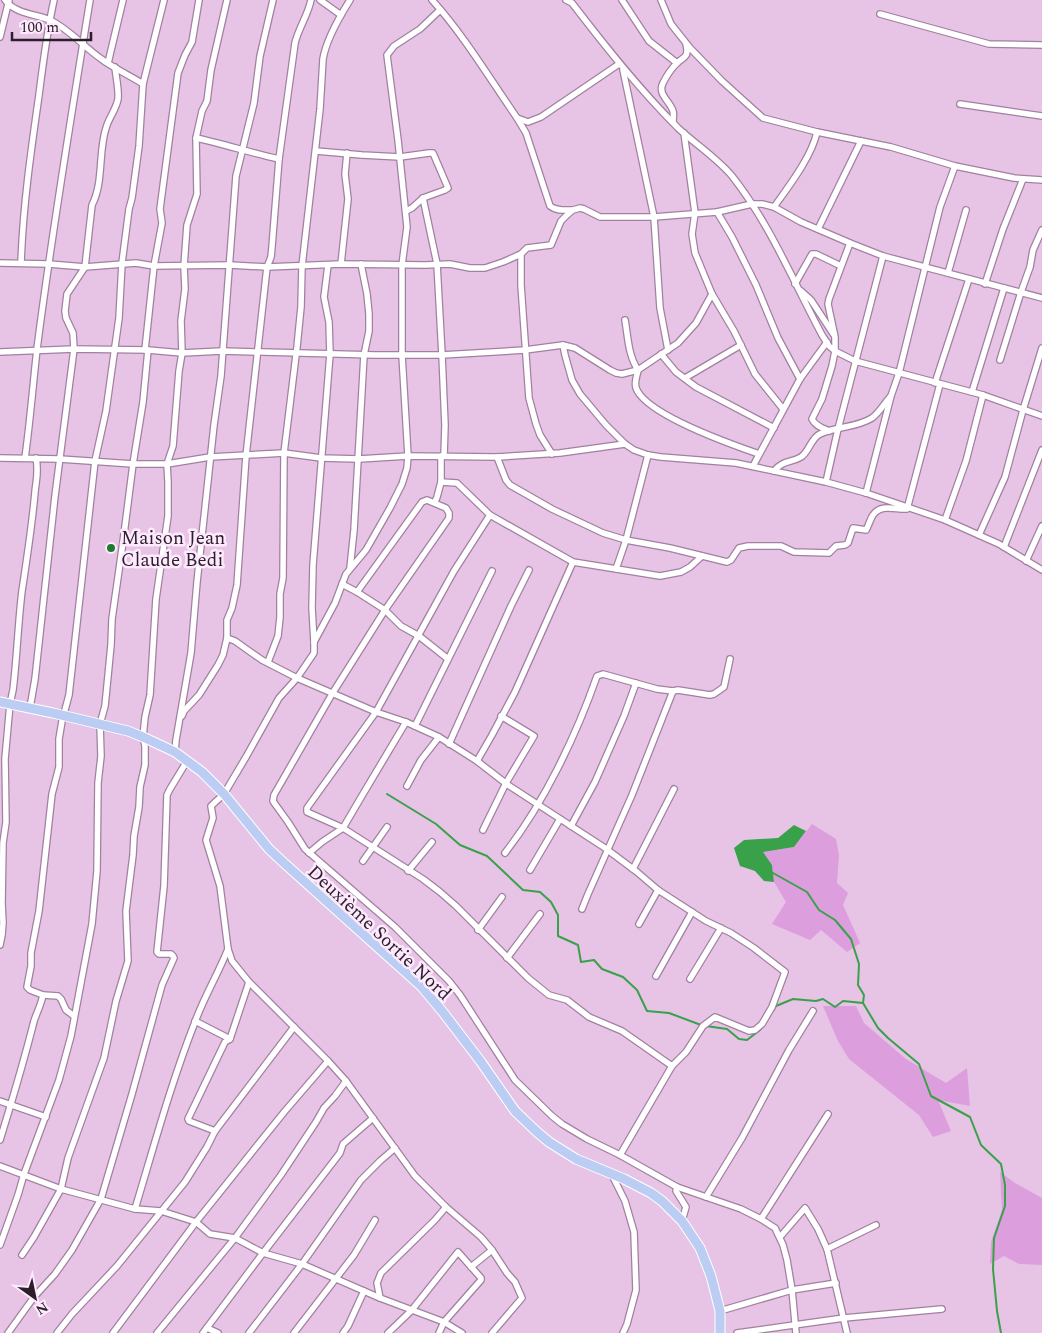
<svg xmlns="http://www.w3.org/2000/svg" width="1042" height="1333" font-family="Spectral,serif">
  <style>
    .green { fill: #dd9edd }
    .water { fill: #39a14a }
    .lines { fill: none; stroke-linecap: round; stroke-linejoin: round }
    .stream { stroke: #39a14a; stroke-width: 2 }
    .street-casing { stroke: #a180a0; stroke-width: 8 }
    .primary-casing { stroke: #fff; stroke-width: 11 }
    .street { stroke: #fff; stroke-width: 5.5 }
    .primary { stroke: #bccdf4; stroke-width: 9 }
    .poi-dot { fill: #197c2f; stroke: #fdeafd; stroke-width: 2 }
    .labels { text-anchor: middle; stroke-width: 5; stroke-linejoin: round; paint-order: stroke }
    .poi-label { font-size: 19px; fill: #2c1f2c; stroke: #fdeafd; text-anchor: start }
    .street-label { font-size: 19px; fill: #2c1f2c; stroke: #fdeafd }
  </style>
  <rect width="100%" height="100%" fill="#e7c3e6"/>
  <g class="green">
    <path d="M 812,824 L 836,839 L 839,855 L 837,883 L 848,893 L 843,905 L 860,943 L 847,952 L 821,930 L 810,940 L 772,924 L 786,902 L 774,882 L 772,865 L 762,852 L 794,847 Z"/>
    <path d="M 823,1006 L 856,1006 L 864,1023 L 906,1059 L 946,1083 L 967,1068 L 970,1106 L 938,1100 L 951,1131 L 933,1137 L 919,1115 L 849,1059 L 838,1041 Z"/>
    <path d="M 1000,1172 L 1015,1183 L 1042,1198 L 1042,1265 L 1019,1264 L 1004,1256 L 990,1264 L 991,1242 L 1002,1210 Z"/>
  </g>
  <path class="water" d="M 794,825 L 806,831 L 794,847 L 763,852 L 772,865 L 774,882 L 764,881 L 755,871 L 740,866 L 734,848 L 744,840 L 778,838 Z"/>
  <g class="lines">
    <g class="stream">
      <path d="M 387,794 L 436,824 L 460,845 L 487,856 L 523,890 L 540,892 L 551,902 L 558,915 L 558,936 L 578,945 L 581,962 L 594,960 L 602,969 L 623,977 L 637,990 L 647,1011 L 669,1013 L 701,1025"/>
      <path d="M 773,873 L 807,892 L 819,910 L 835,920 L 851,939 L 859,964 L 858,985 L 864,995 L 863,1003 L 878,1028 L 888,1038 L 919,1064 L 931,1096 L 970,1117 L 981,1145 L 1001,1164 L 1005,1185 L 1005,1206 L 994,1238 L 993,1269 L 997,1311 L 1001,1333"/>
      <path d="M 773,1011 L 776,1006 L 793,999 L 816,1001 L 823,999 L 835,1007 L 843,1001 L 863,1003"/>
      <path d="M 706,1026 L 727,1029 L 739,1039 L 747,1040 L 760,1030 L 762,1027"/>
    </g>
    <g class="street-casing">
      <g id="street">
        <path d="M 5,0 C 15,14 36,14 50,20 C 69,29 83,46 100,58 C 113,68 129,75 143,84"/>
        <path d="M 320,0 L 341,15"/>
        <path d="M 432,0 C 463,34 490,79 517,118 L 528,122 L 541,117 L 619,64"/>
        <path d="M 566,0 L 572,3 C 605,46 639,89 678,128 C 695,144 717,158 732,176 C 770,224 793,281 822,335 L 829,346 L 835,351 L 855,361 L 983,395 L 1042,416"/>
        <path d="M 622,0 L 649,41 L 677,63"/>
        <path d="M 661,0 L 671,24 L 690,48 L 722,81 L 763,118 L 817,132 L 891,147 L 955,166 L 1014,178 L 1042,180"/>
        <path d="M 440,10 L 420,29 L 394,46 L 387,55 L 398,140 L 407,227 L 402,265 L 402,355 L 408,456 L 407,468 L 402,484 L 390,508 L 366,550 L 346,574 L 335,603 L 314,642 L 314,653 L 297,678 L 279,698 L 246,757 L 224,794 L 211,806 L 213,818 L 206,840 L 220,886 L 228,949 L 232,961 L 249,982 L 328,1061 L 346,1081 L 415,1176 L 446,1207 L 481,1237 L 492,1250 L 507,1273 L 515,1282 L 522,1298 L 492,1333"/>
        <path d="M 880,14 L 989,44 L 1042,45"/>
        <path d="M 0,37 L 9,0"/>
        <path d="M 108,63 L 123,0"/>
        <path d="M 623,70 L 654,217 L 660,308 L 668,350"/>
        <path d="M 960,104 L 1042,116"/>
        <path d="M 517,118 L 526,133 L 550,206 C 556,211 565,210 572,210"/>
        <path d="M 673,122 C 673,119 674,114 673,111 C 670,101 657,94 663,83 C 666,77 672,68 677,63 C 685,56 689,57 686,44"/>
        <path d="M 684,133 L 695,213 L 692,234 L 695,253 L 712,294 L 734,331 L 755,374 L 783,409"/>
        <path d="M 196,138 C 224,144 251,153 279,159"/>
        <path d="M 316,151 L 362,155 L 400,157 L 429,153 L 433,153 L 448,188 L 445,190 L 423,198 L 412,208 L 406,211"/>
        <path d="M 423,198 L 437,264 L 442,355 L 445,425 L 444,456"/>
        <path d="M 774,207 C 789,186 812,156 817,132"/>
        <path d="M 717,212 L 732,237 L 756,285 L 778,338 L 800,379"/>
        <path d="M 818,229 L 861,141"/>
        <path d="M 521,254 L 521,285 L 529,398 L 536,424 L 540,435 L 552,454"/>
        <path d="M 0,263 L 49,264 L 85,267 L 136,263 L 154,266 L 230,265 L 267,267 L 341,264 L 425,265 L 450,264 L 470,268 L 485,268 L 503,262 L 521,254 L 527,248 L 551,245 L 561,221 L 568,214 L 573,210 L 580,208 L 584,209 L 600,217 L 654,217 L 717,212 L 752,204 L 762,204 L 774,207 L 801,222 L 850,243 L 883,256 L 1042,298"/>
        <path d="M 21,263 C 23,206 31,151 39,95 C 43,63 47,31 54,0"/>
        <path d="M 341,264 L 348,199 L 345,174 L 347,153"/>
        <path d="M 948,273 L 966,210"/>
        <path d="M 795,284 L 812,254 L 816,254 L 841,266"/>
        <path d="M 985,284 L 1003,229 L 1023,179"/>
        <path d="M 801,291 L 811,300 L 834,335"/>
        <path d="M 625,320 C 628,337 628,355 638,370 C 637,376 634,382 636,388 C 646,415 733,445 759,454"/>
        <path d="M 563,345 L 565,355 L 572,380 L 580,394 L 606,425 L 625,444 L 634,450 L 648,455 L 661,457 L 736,463 L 826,482 L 866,493 L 945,520 L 999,544 L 1042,570"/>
        <path d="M 145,350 L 154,266 L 162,223 L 160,209 L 178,73 L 185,55 L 192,42 L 199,0"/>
        <path d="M 0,352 L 74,349 L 148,350 L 182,353 L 222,351 L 375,355 L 442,355 L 525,350 L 563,345 L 575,348 L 610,370 L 616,373 L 622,374 L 638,370 L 678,343 L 696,323 L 712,294"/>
        <path d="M 661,354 L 676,372 L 696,387 L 774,428"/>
        <path d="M 1000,360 L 1021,292 L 1030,267 L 1033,250 L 1042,230"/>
        <path d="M 685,378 L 741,345"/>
        <path d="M 935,383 L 969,279"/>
        <path d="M 972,392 L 1004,288"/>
        <path d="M 829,431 C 823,428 815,426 812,419 L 822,399 L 832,366 L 835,351 L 835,337 L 828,304 L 829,299 L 850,243"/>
        <path d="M 441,456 L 441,482 L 457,483 L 490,515 L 573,562 L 660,576 L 681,572 L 690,567 L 702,556"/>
        <path d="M 497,457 L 506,480 L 510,485 L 552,509 L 603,533 L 626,540 L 670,548 L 727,562 L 731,560 L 739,548 L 748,546 L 781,546 L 794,552 L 829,553 L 836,546 L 845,545 L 848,543 L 853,528 L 866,530 C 869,525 870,519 873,515 C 881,503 896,510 907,509 L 940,384"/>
        <path d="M 0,458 L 60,459 L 133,464 L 167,464 L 210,457 L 284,453 L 321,458 L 359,459 L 408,456 L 497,457 L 560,453 L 625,444"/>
        <path d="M 25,458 C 30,422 33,385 37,349 C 52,232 71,116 90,0"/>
        <path d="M 753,466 L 800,379 L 827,342"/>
        <path d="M 774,471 C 783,460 791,463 801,457 C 809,452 811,438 820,434 C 837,426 856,428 872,418 C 879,413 884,404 890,397"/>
        <path d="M 826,482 L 838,429 L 883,256"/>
        <path d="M 866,493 L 891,396 L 899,373 L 940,207 L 955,166"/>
        <path d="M 435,502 L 437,497 L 441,482"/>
        <path d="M 945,520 L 966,461 L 983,395"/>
        <path d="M 979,535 L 1005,477 L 1023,410 L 1042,348"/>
        <path d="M 1004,547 L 1042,450"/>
        <path d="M 1026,561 L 1042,526"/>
        <path d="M 350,568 L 354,530 L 364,355 L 369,331 L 369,314 L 367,294 L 361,264"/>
        <path d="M 616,569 L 626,540 L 648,455"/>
        <path d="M 342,584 L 357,592 L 385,610 L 401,626 L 419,636 L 448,659"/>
        <path d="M 357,592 L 422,502 L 427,500 L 446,508 L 449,513 L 449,518 L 385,610 L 332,694 L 274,795 L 273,801 L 275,804 L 288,822 L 305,849 L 395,927 L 449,981 L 460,995 L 515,1080 L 552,1116 L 562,1124 L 587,1139 L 620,1155 L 677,1187 L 741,1209 L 761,1219 L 775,1228 L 783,1245 L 787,1260 L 792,1290 L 796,1333"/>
        <path d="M 227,638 L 235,641 L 262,660 L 297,678 L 376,712 L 406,722 L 439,737 L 477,761 L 508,785 L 605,848 L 637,872 L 658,890 L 706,921 L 731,933 L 754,948 L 785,972 L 772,1007 L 762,1024 L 755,1030 L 749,1031 L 715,1017 L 703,1026 L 686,1052 L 672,1066 L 622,1031 L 589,1017 L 567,1000 L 549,995 L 528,978 L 456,906 L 440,892 L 423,879 L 343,828 L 307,812 L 307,808 L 376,712 L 454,571 L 490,515"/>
        <path d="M 314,642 L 312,608 L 313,565 L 330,354 L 329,322 L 324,297 L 328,265"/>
        <path d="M 268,662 L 278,636 L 280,617 L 280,594 L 283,578 L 284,453 L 297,347 L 301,307 L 302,266 L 320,109 L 323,59 C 326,40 340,16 350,0"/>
        <path d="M 28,708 L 31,702 L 35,679 L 55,496 L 74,349 L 73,333 L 66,318 L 65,311 L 67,294 L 85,267 L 92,205 C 104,182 98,152 106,128 C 109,117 116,110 118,99 C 119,89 116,78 115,67"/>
        <path d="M 182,716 L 184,711 L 199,695 L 218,665 L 223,655 L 227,638 L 227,620 L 232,608 L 237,585 L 246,456 L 267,267 L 271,257 L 272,247 L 279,159 L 295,43 C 299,27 308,15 311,0"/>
        <path d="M 415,726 L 492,571"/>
        <path d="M 449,744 L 511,606 L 529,570"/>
        <path d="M 175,752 L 176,740 L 191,653 L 197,582 L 214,425 L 221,376 L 236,176 L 254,103 L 260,56 L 273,0"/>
        <path d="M 477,761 L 492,735 L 515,692 L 573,562"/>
        <path d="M 407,786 L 421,760 L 439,737"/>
        <path d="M 571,826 L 595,782 L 624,716 L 636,683"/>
        <path d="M 483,830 L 506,783 L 534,736 L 501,716"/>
        <path d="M 309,853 L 322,842 L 343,828 L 363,794 L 406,722"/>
        <path d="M 505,853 C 544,803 576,736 597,676 L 603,674 L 657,689 L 673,691"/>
        <path d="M 363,861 L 387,827"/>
        <path d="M 633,869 L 674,789"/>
        <path d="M 530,870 L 560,819"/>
        <path d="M 408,871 L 432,842"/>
        <path d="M 582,909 L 588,894 L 632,795 L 673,691 L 678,690 L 710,695 L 714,694 L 724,687 L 730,659"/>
        <path d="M 639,924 L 658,890"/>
        <path d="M 478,930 L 502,897"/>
        <path d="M 0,945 L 2,935 L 3,923 L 2,903 L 3,843 L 6,822 L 5,759 L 10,704 L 13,690 C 17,657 18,624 22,591 C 27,558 32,526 35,492 C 36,480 39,472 36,458"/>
        <path d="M 507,958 L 540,914"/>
        <path d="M 656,976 L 692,912"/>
        <path d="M 690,979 L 721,928"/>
        <path d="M 43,995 L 58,996 L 61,999 L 66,1010 L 74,1016"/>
        <path d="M 195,1021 L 230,1039"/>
        <path d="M 0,1101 L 46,1117"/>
        <path d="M 215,1131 L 189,1121 L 188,1119 L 225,1042 L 230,1039 L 249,982"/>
        <path d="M 0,1140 C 12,1101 24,1061 34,1021 C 37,1012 41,1005 43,995 L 30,990 L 27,987 L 31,966 L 31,953 L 39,911 L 52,794 L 59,767 L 59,739 L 63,715 L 65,710 L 69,695 L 95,461 L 106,411 L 119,318 L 122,263 L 129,209 L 132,198 L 139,146 L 143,84 L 164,0"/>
        <path d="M 620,1155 L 672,1066"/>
        <path d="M 0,1166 L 61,1189 L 135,1209 L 161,1211 L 196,1222 L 210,1234 L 235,1238 L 263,1253 L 302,1264 L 380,1298 L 444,1322 L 462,1333"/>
        <path d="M 611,1173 L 625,1201 L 634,1232 L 636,1290 L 627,1324 L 623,1333"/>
        <path d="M 677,1187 L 676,1191 L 686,1207 L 682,1221"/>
        <path d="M 706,1197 L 742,1138 L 789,1050 L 813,1011"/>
        <path d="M 135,1209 C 154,1146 171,1083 195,1022 C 204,997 218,974 228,949"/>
        <path d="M 761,1219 L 828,1114"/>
        <path d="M 780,1237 L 805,1208 L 818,1229 L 827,1249 L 847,1333"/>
        <path d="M 0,1245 L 18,1195 L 24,1174 L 59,1080 L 71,1036 L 92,924 L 97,871 L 98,783 L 101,756 L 100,724 L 105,706 L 107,686 L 111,645 L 112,619 L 123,542 L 133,464 L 143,402 L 148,350"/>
        <path d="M 827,1249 L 876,1225"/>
        <path d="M 22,1255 L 34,1237 L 61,1189 L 68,1158 L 104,1058 L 116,1001 L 128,961 L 126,911 L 133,855 L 134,836 L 139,807 L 140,787 L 145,765 L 145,746 L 143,737 L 145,717 L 150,695 L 156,599 L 168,516 L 168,482 L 167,464 L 173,446 L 179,371 L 182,353 L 181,321 L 185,289 L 184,266 L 187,225 L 197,194 L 196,138 L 202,111 L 207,101 L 211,70 L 227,0"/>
        <path d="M 471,1267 L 492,1250"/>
        <path d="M 380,1298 L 377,1283 L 381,1273 L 435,1220 L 446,1207"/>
        <path d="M 720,1311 L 792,1290 L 836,1283"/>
        <path d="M 207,1328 L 218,1333"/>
        <path d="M 8,1333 L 34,1297 L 55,1274 L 72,1250 L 101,1199 L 132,1094 L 162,985 L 174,958 L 173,956 L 171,954 L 159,954 L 157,952 L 164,886 L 167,795 L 170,789 L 187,761"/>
        <path d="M 57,1333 L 72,1314 L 117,1266 L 185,1182 L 207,1147 L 215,1131 L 294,1027"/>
        <path d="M 113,1333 L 196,1222 L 256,1147 L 285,1111 L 328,1061"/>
        <path d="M 157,1333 L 235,1238 L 281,1175 L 316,1122 L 324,1108 L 335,1096 L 346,1081"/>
        <path d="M 203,1333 L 263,1253 L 340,1153 L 343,1144 L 373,1118"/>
        <path d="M 249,1333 L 302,1264 L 361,1180 L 380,1161 L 395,1148"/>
        <path d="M 294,1333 L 354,1255 L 375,1220"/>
        <path d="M 343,1333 L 348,1326 L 364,1291"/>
        <path d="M 388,1333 L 411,1311 L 458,1252 L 481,1278 L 481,1280 L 444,1322 L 439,1333"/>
        <path d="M 737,1333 L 844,1318 L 942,1309"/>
      </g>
    </g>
    <g class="primary-casing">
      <path id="primary" d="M 0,702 L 53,713 L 128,731 L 143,737 L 175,752 L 202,772 L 224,794 L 269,849 L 284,863 L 422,987 L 442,1011 L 481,1062 L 515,1111 L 537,1132 L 549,1142 L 576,1159 L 624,1179 L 651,1193 L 662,1201 L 682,1221 L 700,1248 L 711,1276 L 720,1311 L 720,1333"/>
    </g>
    <use href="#street" class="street"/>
    <use href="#primary" class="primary"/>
  </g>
  <circle class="poi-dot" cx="111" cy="548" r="5"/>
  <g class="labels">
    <g class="poi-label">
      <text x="121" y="544">Maison Jean<tspan x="121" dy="22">Claude Bedi</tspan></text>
    </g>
    <g class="street-label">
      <text transform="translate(380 932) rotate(43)" y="7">Deuxième Sortie Nord</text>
    </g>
  </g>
  <g transform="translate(35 1298) rotate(147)" stroke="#fdeafd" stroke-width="4" paint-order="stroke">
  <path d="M0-4L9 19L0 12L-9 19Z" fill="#2c1f2c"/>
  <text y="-8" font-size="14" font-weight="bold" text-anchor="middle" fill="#2c1f2c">N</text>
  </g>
  <path d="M12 32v8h79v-8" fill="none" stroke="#2c1f2c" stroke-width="2.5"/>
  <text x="20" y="32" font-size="15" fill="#2c1f2c" stroke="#fdeafd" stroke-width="4" paint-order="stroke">100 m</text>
</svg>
